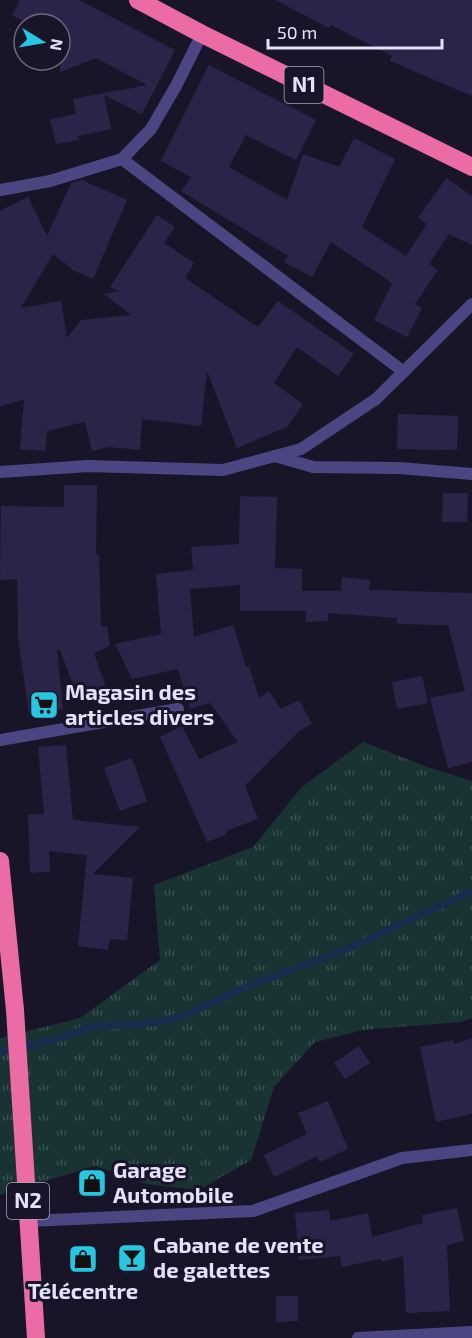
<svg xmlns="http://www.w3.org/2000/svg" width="472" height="1338" font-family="'Exo 2',sans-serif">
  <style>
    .grass { fill: url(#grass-tufts) }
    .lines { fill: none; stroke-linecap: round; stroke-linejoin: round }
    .stream { stroke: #192c4e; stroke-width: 7 }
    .building { fill: #2c2348 }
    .street { stroke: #4b4682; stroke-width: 12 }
    .highway { stroke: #eb6ca4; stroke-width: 18 }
    .labels { text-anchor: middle; stroke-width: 6; stroke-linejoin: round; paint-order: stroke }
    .shield { fill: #191529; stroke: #a8a4bc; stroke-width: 1.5 }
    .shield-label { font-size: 21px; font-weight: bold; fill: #e5e1fb }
    .poi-label { font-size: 22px; font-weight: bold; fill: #e5e1fb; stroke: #191529; text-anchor: start }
  </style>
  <defs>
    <pattern id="grass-tufts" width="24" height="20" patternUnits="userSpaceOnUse" patternTransform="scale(1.5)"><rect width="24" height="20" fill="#193333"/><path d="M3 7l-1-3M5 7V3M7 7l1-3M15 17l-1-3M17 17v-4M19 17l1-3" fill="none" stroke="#3a5051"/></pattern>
  </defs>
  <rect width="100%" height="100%" fill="#191529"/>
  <path class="grass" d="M 363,742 L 427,767 L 472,781 L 472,1018 L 460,1022 L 362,1030 L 315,1042 L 274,1087 L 251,1160 L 199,1190 L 146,1184 L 95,1166 L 0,1195 L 0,1038 L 80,1018 L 160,960 L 154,885 L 253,847 L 302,787 Z"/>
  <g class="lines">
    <path class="stream" d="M 0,1052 L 60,1038 L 90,1027 L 154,1023 L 186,1015 L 250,985 L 340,952 L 472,891"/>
  </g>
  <g class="building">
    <path d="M 20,0 L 79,0 L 175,50 L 142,114 L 104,95 L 111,129 L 78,136 L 79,140 L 56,144 L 50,119 L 76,114 L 73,99 L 147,85 L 96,58 L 60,72 L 60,24 L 30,24 L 12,15 Z"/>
    <path d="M 275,0 L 472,0 L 472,96 L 390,61 L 392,56 L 331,25 L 329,28 Z"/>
    <path d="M 209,65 L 316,120 L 296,160 L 246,135 L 229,167 L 287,200 L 303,154 L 339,167 L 354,138 L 395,159 L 362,227 L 406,256 L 427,224 L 418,218 L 446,178 L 472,196 L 472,245 L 449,234 L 429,264 L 438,270 L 415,304 L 422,308 L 407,337 L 374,320 L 392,283 L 331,242 L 312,277 L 284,262 L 288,256 L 181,191 L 191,177 L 161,161 Z"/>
    <path d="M 82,180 L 127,200 L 93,279 L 73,270 L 53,254 L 21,308 L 61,301 L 67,338 L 81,320 L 131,315 L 104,294 L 119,291 L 110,287 L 157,215 L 175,227 L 164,243 L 194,263 L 185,278 L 258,327 L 278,301 L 354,354 L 338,376 L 297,347 L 274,383 L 303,404 L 287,427 L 237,448 L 207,371 L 201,426 L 142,419 L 140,450 L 109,447 L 92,451 L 85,422 L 47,431 L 45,451 L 20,449 L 24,400 L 0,406 L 0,211 L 28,197 L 47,236 L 71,183 Z"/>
    <path d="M 398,414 L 458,416 L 457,450 L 397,449 Z"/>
    <path d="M 64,485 L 97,485 L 96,555 L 99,555 L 101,627 L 107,626 L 110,646 L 94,653 L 108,693 L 80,703 L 60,650 L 57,650 L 63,709 L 29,714 L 18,638 L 17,579 L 0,580 L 1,506 L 64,507 Z"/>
    <path d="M 443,493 L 468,493 L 467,522 L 442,522 Z"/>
    <path d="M 240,496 L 277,497 L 275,568 L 302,569 L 302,591 L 341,591 L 342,577 L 370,580 L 369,590 L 472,593 L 472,762 L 448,768 L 430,698 L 465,691 L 448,625 L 397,624 L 397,618 L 328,613 L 328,621 L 306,622 L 306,611 L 240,611 L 240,585 L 190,589 L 194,637 L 233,625 L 246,667 L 249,666 L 259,698 L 269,691 L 281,709 L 299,700 L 312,724 L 300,730 L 245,786 L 258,819 L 226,831 L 227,834 L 207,842 L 160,737 L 182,726 L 199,759 L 238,742 L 210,703 L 190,709 L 178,669 L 132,679 L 115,644 L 161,634 L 156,574 L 193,570 L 191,547 L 239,544 Z"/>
    <path d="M 422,676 L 428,703 L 397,709 L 392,682 Z"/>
    <path d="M 66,745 L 73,820 L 140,827 L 93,874 L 133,878 L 127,940 L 110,939 L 108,950 L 78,946 L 87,855 L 49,851 L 50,872 L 30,873 L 28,815 L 44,814 L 38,747 Z"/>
    <path d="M 132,758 L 147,801 L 120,811 L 104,768 Z"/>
    <path d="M 472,1038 L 472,1114 L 436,1122 L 420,1047 L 454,1040 L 454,1044 Z"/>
    <path d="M 359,1046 L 370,1063 L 345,1079 L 334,1063 Z"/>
    <path d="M 328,1101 L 348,1149 L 320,1162 L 317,1156 L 274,1177 L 264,1155 L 307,1134 L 298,1113 Z"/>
    <path d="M 457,1208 L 464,1241 L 447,1245 L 450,1311 L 406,1313 L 403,1256 L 382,1262 L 381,1259 L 342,1267 L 340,1256 L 299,1260 L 295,1213 L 329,1210 L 330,1221 L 368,1213 L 372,1237 L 423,1223 L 422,1215 Z"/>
    <path d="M 145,1250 L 147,1270 L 124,1273 L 122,1253 Z"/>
    <path d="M 276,1296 L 298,1296 L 298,1321 L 276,1322 Z"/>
  </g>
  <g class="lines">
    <g class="street">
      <path d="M 122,159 L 404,372"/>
      <path d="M 0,190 L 50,181 L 122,159 L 151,129 L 176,86 L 202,34"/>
      <path d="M 275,456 L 313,467 L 399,468 L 472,474"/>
      <path d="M 0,472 L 88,466 L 223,470 L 301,449 L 376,399 L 472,304"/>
      <path d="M 0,740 L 178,709"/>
      <path d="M 29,1221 L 253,1211 L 402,1158 L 472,1150"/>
      <path d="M 358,1338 L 472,1332"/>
    </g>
    <g class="highway">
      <path d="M 138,0 L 202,34 L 472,167"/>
      <path d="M 0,861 L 15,1010 L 36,1338"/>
    </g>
  </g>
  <defs>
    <g id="supermarket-square" transform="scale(1.5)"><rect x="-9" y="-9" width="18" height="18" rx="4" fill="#27c7e1" stroke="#191529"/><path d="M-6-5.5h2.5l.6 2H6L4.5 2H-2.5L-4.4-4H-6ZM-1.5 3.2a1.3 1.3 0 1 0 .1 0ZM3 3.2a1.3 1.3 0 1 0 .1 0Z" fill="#111"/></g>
    <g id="shop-square" transform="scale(1.5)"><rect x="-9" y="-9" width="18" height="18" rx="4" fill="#27c7e1" stroke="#191529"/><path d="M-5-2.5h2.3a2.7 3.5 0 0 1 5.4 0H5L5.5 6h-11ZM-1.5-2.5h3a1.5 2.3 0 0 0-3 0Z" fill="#111"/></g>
    <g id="bar-square" transform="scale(1.5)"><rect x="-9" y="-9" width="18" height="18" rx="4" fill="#27c7e1" stroke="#191529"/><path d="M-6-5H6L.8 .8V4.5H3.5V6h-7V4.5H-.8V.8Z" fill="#111"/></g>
  </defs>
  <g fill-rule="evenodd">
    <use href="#supermarket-square" x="44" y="705"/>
    <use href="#shop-square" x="92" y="1183"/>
    <use href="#bar-square" x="132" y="1258"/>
    <use href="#shop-square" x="83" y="1259"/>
  </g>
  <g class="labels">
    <g class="shield">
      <rect x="284.5" y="67" width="39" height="36" rx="4.5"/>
      <rect x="7" y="1183" width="42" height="36" rx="4.5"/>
    </g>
    <g class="shield-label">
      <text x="304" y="92">N1</text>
      <text x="28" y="1208">N2</text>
    </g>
    <g class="poi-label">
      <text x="65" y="700">Magasin des<tspan x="65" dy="25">articles divers</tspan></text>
      <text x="113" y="1178">Garage<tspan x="113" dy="25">Automobile</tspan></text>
      <text x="153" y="1253">Cabane de vente<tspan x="153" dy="25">de galettes</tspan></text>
      <text x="83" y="1299" text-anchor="middle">Télécentre</text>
    </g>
  </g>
  <g transform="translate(42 42) rotate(101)"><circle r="28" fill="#191529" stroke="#6b677d" stroke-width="1.5"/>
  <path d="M0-4.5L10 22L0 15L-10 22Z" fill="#27c7e1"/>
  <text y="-9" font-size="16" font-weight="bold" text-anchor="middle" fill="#e5e1fb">N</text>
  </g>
  <path d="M268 39v9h174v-9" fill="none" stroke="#e5e1fb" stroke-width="3"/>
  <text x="277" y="39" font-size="18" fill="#e5e1fb" stroke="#191529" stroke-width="4.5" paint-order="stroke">50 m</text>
</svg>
